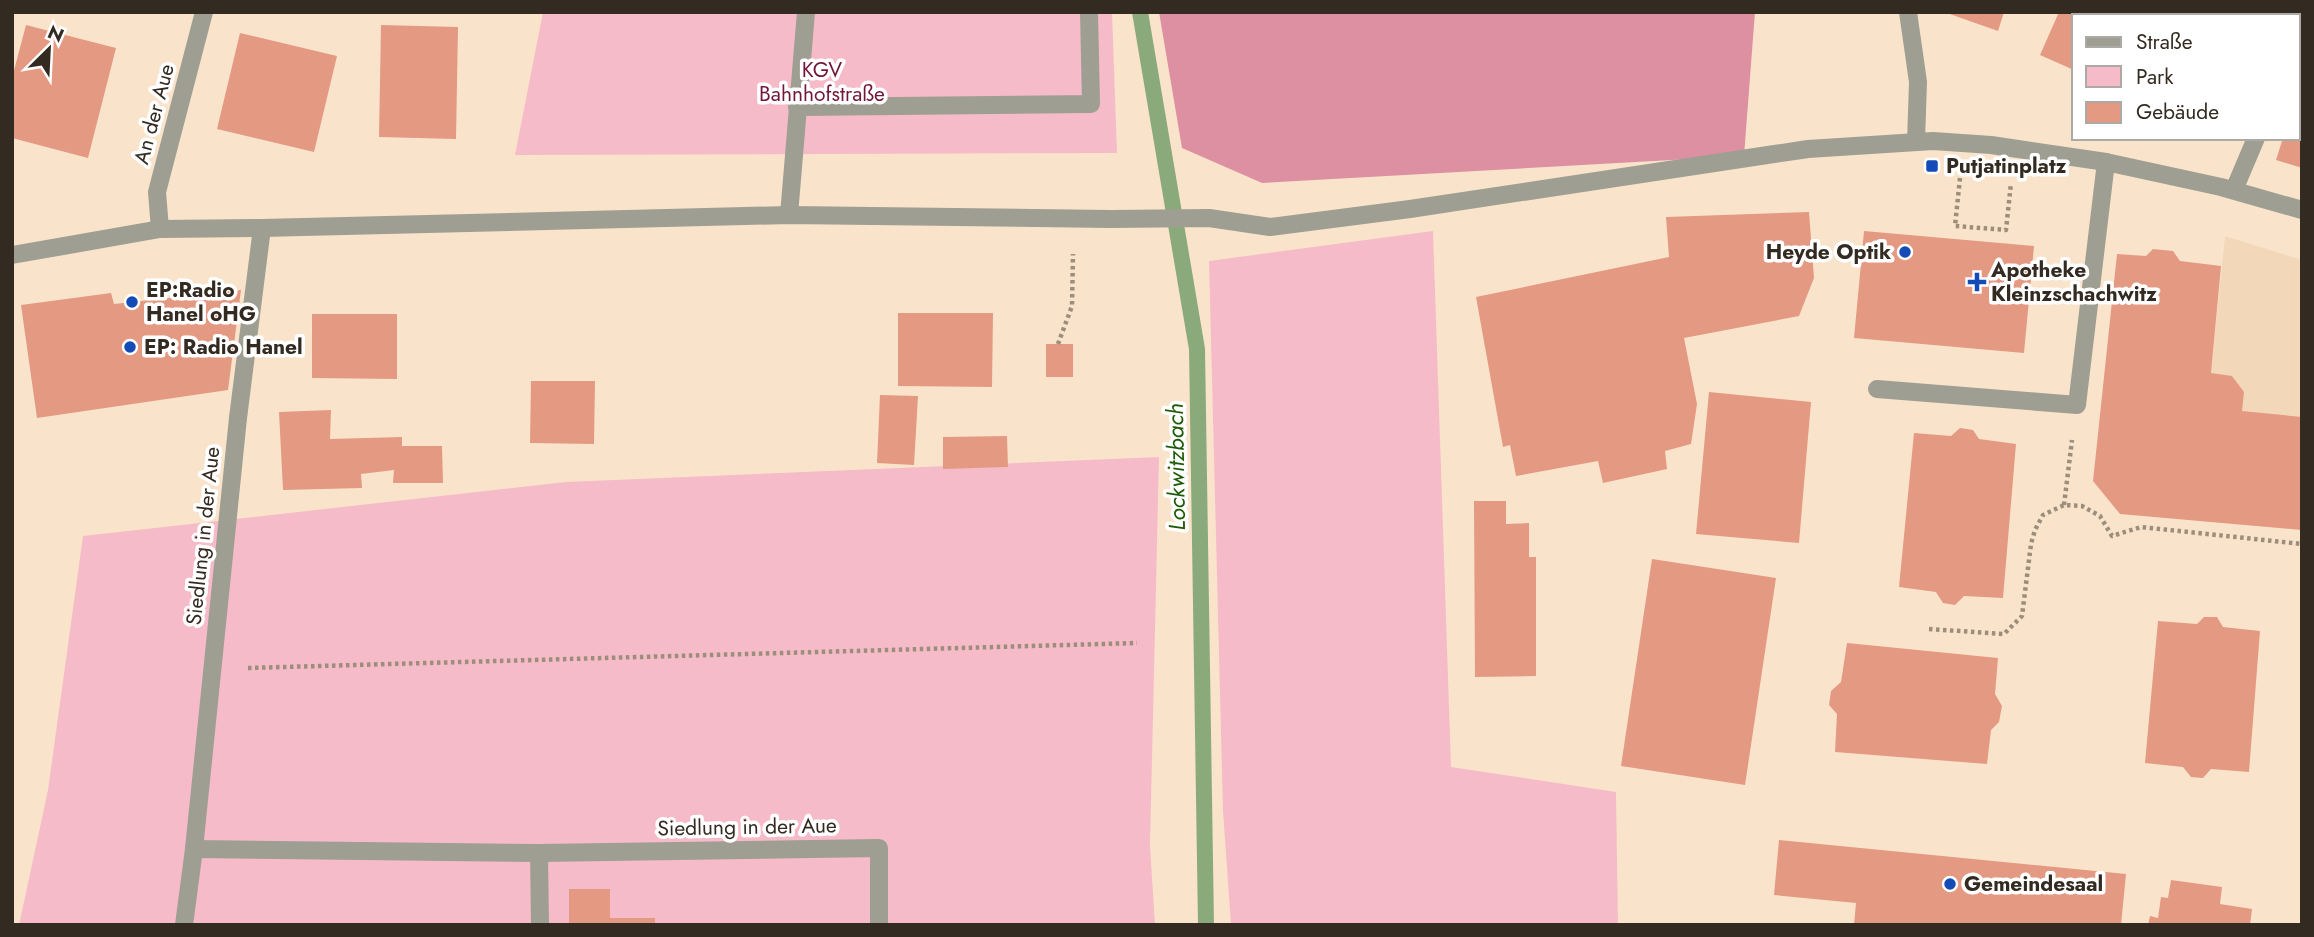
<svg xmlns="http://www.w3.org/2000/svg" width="2314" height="937" font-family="Jost,sans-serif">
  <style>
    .built { fill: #f2d8b9 }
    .green { fill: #f6bbc8 }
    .forest { fill: #de90a3 }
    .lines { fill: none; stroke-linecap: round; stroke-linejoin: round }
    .stream { stroke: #8aaa7c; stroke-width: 16 }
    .building { fill: #e49982 }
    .path { stroke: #9d8e7c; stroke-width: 4.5; stroke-dasharray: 3.5 3.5; stroke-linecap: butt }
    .service { stroke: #9f9e92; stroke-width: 18 }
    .minor { stroke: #9f9e92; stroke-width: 18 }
    .poi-dot { fill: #144bb7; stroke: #fff; stroke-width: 2.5 }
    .labels { text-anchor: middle; stroke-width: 7; stroke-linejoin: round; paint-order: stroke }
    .park-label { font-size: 21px; fill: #711638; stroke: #fff }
    .street-label { font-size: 21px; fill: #332b21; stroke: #fff }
    .poi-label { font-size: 21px; font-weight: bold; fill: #332b21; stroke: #fff; text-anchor: start }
    .water-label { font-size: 23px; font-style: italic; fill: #1d5a06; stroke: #fff }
  </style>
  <rect width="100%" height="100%" fill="#f9e4cb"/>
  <path class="built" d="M 2225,236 L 2302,260 L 2302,530 L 2201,521 L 2211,373 Z"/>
  <g class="green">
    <path d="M 543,12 L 1112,12 L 1117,153 L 515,155 Z"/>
    <path d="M 1433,231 L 1451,767 L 1616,792 L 1618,925 L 1231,925 L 1223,811 L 1209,261 Z"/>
    <path d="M 1159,457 L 1150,846 L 1155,925 L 19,925 L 48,790 L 83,536 L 566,482 Z"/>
  </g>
  <path class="forest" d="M 1159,12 L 1755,12 L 1744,156 L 1262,183 L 1182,148 Z"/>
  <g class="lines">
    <path class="stream" d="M 1140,12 L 1197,349 L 1206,925"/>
  </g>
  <g class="building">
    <path d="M 1944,12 L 2004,12 L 1998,31 Z"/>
    <path d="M 2059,12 L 2192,12 L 2190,16 L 2074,16 L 2074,70 L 2040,55 Z"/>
    <path d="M 2220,12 L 2261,12 L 2260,16 L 2218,16 Z"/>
    <path d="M 26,25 L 116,48 L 88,158 L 12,138 L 12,78 Z"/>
    <path d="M 381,25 L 458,27 L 456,139 L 379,137 Z"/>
    <path d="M 240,33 L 337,56 L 314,152 L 217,129 Z"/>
    <path d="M 2298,119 L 2302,120 L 2302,168 L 2276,160 L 2283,138 L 2298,138 Z"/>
    <path d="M 1809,212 L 1814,278 L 1799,316 L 1684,338 L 1697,404 L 1691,444 L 1665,451 L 1667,469 L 1603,483 L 1598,461 L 1516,476 L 1510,445 L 1503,447 L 1476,297 L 1669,257 L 1666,217 Z"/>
    <path d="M 1864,231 L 2034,246 L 2024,353 L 1854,338 Z"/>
    <path d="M 2153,249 L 2173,251 L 2180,261 L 2221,266 L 2211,373 L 2232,376 L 2244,392 L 2242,411 L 2302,417 L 2302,530 L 2120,514 L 2093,481 L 2117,254 L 2146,256 Z"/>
    <path d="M 241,290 L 228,390 L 37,418 L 21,305 L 111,293 L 114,304 Z"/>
    <path d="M 898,313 L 993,313 L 992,387 L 898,386 Z"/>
    <path d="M 312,314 L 397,314 L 397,379 L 312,378 Z"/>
    <rect x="1046" y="344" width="27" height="33"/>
    <path d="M 531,381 L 595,381 L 594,444 L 530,443 Z"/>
    <path d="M 1709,392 L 1811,402 L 1799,543 L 1696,534 Z"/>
    <path d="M 880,395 L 918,396 L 914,465 L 877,463 Z"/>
    <path d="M 331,410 L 330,439 L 402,437 L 402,446 L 442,446 L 443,483 L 393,483 L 394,470 L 361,474 L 362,488 L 283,490 L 279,412 Z"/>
    <path d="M 1960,428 L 1973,430 L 1979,439 L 2016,444 L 2003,598 L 1964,596 L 1955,605 L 1943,603 L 1936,592 L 1899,587 L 1914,433 L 1951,436 Z"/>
    <path d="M 1007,436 L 1008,467 L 943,469 L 943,437 Z"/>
    <path d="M 1474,501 L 1506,501 L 1506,524 L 1529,523 L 1529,557 L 1536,557 L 1536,676 L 1475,677 Z"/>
    <path d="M 1652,559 L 1776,578 L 1745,785 L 1621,766 Z"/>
    <path d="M 2204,617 L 2217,617 L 2223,627 L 2260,631 L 2249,772 L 2211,769 L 2203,778 L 2191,777 L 2183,767 L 2145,763 L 2158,621 L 2197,624 Z"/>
    <path d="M 1847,643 L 1998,658 L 1995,694 L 2002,706 L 1999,722 L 1991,730 L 1987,764 L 1835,752 L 1837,714 L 1829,705 L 1831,691 L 1841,682 Z"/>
    <path d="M 1779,840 L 2126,874 L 2121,925 L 1854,925 L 1856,903 L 1774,895 Z"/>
    <path d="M 2171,880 L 2222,887 L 2220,904 L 2252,909 L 2250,925 L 2148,925 L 2150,916 L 2158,918 L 2161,897 L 2168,898 Z"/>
    <path d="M 569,889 L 610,889 L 610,918 L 655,918 L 655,925 L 569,925 Z"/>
  </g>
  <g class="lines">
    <g class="path">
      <path d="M 1960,178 L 1955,226 L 2006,230 L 2011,183"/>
      <path d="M 1058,344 L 1072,306 L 1073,254"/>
      <path d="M 2064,505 L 2072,440"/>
      <path d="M 1929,629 L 2004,634 L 2022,616 L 2031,544 L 2035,530 L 2043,515 L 2064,505 L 2082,506 L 2100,516 L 2112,536 L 2141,527 L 2302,544"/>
      <path d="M 248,668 L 1137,643"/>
    </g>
    <g class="service">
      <path d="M 1908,12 L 1918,82 L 1916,142"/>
      <path d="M 2298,31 L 2302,21"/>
      <path d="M 797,107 L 1091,104 L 1089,12"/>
      <path d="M 2234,190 L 2256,138"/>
      <path d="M 789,215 L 806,12"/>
      <path d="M 1877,389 L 2077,405 L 2106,162"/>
      <path d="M 194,849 L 539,853 L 879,848 L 879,925"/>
      <path d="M 539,853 L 540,925"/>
      <path d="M 184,925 L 194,849 L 238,418"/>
    </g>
    <g class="minor">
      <path d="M 160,229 L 157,192 L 204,12"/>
      <path d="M 12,255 L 160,229 L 262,228 L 789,215 L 1111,219 L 1209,218 L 1270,227 L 1410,209 L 1808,149 L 1933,141 L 1991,145 L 2106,162 L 2221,187 L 2302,210"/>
      <path d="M 238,418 L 262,228"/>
    </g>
  </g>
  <g class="poi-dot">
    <rect x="1925" y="159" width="14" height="14" rx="3.5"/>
    <circle cx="1905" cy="252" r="7"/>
    <path d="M1973.5 271.5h7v7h7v7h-7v7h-7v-7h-7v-7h7z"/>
    <circle cx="132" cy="302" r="7"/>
    <circle cx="130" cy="347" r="7"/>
    <circle cx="1950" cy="884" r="7"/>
  </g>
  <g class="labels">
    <g class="park-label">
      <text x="822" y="77">KGV<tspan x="822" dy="24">Bahnhofstraße</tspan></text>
    </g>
    <g class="street-label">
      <text transform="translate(154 114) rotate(-75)" y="7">An der Aue</text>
      <text transform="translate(203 536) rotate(-84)" y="7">Siedlung in der Aue</text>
      <text transform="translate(747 827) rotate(-1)" y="7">Siedlung in der Aue</text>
    </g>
    <g class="poi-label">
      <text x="1946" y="173">Putjatinplatz</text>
      <text x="1891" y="259" text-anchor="end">Heyde Optik</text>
      <text x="1991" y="277">Apotheke<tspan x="1991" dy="24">Kleinzschachwitz</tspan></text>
      <text x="146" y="297">EP:Radio<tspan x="146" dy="24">Hanel oHG</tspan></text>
      <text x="144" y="354">EP: Radio Hanel</text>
      <text x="1964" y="891">Gemeindesaal</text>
    </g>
    <g class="water-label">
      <text transform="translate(1176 467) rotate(-91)" y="8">Lockwitzbach</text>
    </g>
  </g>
  <rect width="2314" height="937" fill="none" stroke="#332b21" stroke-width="28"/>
  <rect x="2072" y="14" width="228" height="126" fill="#ffffff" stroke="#adaaa6" stroke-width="2"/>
  <rect x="2086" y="37" width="35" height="10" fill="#9f9e92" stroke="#adaaa6" stroke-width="2"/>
  <text x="2136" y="49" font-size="21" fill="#332b21">Straße</text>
  <rect x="2086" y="66" width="35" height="21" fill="#f6bbc8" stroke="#adaaa6" stroke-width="2"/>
  <text x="2136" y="84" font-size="21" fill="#332b21">Park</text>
  <rect x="2086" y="102" width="35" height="21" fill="#e49982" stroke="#adaaa6" stroke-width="2"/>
  <text x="2136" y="119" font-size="21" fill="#332b21">Gebäude</text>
  <g transform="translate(49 49) rotate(24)" stroke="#ffffff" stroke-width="5" paint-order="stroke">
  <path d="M0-5L12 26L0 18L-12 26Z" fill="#332b21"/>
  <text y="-10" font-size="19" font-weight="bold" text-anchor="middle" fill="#332b21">N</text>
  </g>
</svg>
